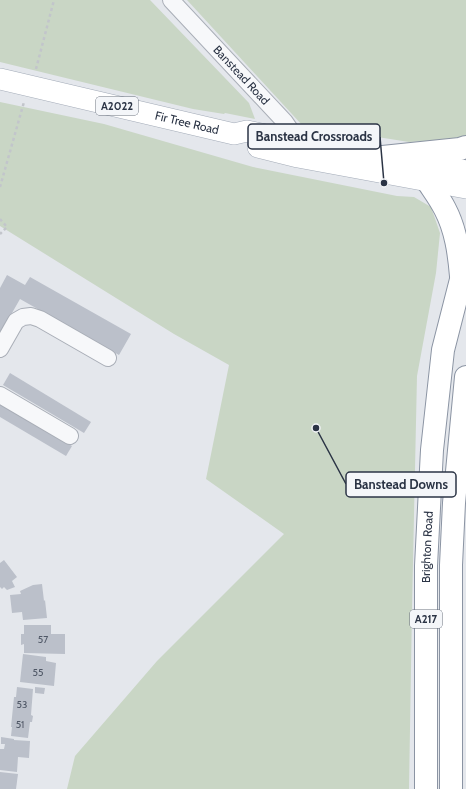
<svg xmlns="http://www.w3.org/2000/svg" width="466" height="789" font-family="Cabin,sans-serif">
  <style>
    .green { fill: #c9d6c5 }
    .building { fill: #bbc0ca }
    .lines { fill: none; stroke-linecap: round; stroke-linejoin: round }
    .minor-casing { stroke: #a9aeb7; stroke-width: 18 }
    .major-casing { stroke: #a3abb8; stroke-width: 22 }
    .highway-casing { stroke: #8b94a3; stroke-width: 24 }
    .path { stroke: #c2c5cb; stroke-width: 2.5; stroke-dasharray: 3 3; stroke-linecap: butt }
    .minor { stroke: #f7f8fa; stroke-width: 16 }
    .major { stroke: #fff; stroke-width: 21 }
    .highway { stroke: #fff; stroke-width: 22 }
    .labels { text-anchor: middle; stroke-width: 3; stroke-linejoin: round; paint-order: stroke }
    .number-label { font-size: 10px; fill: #4f5766 }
    .shield { fill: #f4f6f9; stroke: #676e7b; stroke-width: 1 }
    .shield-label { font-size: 11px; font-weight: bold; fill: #2b3445 }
    .street-label { font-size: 12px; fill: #2b3445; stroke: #f4f6f9 }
    .leader { fill: none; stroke: #2b3445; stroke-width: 1.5 }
    .callout-dot { fill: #2b3445; stroke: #f4f6f9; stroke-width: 1.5 }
    .callout { fill: #f4f6f9; stroke: #2b3445; stroke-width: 1.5 }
    .callout-label { font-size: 13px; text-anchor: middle; font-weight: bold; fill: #2b3445 }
  </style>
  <rect width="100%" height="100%" fill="#e4e7ec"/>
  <g class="green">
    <path d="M 0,0 L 150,0 L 249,103 L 255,119 L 225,113 L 224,114 L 193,109 L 0,62 Z"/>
    <path d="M 187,0 L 466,0 L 466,136 L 442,140 L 409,142 L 302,125 Z"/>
    <path d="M 0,102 L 104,124 L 253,167 L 397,196 L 414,197 L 431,207 L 440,233 L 436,273 L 417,376 L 412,609 L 409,789 L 67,789 L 75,756 L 157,661 L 284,534 L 206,479 L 229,365 L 174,334 L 0,226 Z"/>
  </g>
  <g class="building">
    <path d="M 7,275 L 25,285 L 30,277 L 131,334 L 119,355 L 20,299 L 0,334 L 0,288 Z"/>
    <path d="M 10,373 L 91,422 L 84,433 L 3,385 Z"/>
    <path d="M 0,402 L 72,446 L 66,456 L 0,417 Z"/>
    <path d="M 4,560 L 17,577 L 12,581 L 15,587 L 7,590 L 4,587 L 2,589 L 0,587 L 0,563 Z"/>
    <path d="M 42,584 L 44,601 L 45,600 L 47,618 L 23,620 L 22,612 L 12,613 L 10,595 L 21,594 L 20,591 L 33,585 Z"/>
    <path d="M 24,625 L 51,625 L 51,634 L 65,634 L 65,654 L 24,653 L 24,644 L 21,645 L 21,634 L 24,634 Z"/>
    <path d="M 23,654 L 46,657 L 46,661 L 56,663 L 54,686 L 20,682 Z"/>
    <path d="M 17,687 L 33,689 L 31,715 L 33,716 L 32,722 L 30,722 L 28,738 L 11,736 L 12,727 L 11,727 L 14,697 L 16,697 Z"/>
    <path d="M 35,687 L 45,688 L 44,694 L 35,693 Z"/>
    <path d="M 1,737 L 14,739 L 14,740 L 30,741 L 29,758 L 18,757 L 17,772 L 0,770 L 0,749 L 4,749 L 5,744 L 1,744 Z"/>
    <path d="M 0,772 L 18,774 L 16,789 L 0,789 Z"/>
  </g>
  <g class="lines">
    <g class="minor-casing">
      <g id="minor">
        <path id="s1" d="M 171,0 L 285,122 C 291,130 297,139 298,149"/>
        <path d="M 0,349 L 16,321 L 23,317 L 31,316 L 40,319 L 108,358"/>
        <path d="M 0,395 L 70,436"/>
      </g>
    </g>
    <g class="major-casing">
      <g id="major">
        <path id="s2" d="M 0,79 L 234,134 L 247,131 L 373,158 L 425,164 L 466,171"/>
        <path d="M 258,147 L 298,157 L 466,188"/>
      </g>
    </g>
    <g class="highway-casing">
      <g id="highway">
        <path d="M 373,158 L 460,149 L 466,147"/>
        <path d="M 428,182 C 434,191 440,199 445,209 C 456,230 459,253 461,276"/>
        <path id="s3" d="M 426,789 L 426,566 L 432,450 L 443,350 L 466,260"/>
        <path d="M 451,789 L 451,565 L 454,503 L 466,377"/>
      </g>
    </g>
    <g class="path">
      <path d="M 36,69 L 54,0"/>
      <path d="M 0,187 L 24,102"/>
      <path d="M 0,219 L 7,227 L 0,234"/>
    </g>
    <use href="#minor" class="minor"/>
    <use href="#major" class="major"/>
    <use href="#highway" class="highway"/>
  </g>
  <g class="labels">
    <g class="number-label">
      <text x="43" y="643">57</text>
      <text x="38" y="676">55</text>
      <text x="22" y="708">53</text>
      <text x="20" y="728">51</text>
    </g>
    <g class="shield">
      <rect x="96" y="97" width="42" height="18" rx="3"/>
      <rect x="410" y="610" width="32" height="18" rx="3"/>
    </g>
    <g class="shield-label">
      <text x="117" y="110">A2022</text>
      <text x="426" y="623">A217</text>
    </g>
    <g class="street-label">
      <text dy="4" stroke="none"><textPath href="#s1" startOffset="103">Banstead Road</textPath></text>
      <text dy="4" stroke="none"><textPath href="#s2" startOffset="192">Fir Tree Road</textPath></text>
      <text dy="4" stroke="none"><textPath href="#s3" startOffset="242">Brighton Road</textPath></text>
    </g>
  </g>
  <path class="leader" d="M384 183L380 137M316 428L346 484"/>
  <g class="callout-dot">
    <circle cx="384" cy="183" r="4"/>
    <circle cx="316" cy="428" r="4"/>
  </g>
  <g class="callout">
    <rect x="248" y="124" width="132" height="25" rx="4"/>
    <rect x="346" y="472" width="110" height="25" rx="4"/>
  </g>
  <g class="callout-label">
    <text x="314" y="141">Banstead Crossroads</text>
    <text x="401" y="489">Banstead Downs</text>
  </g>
</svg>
